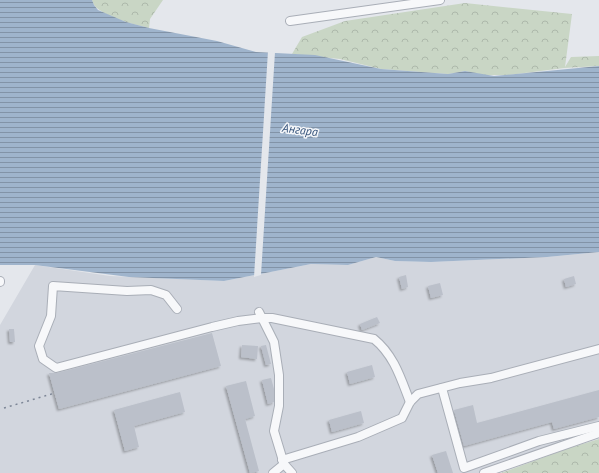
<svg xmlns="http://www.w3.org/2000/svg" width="599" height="473" font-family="'PT Sans',sans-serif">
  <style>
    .built { fill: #d2d6de }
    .forest { fill: url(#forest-crowns) }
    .water { fill: url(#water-rules) }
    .pier { fill: #e4e7ec }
    .building { fill: #bbc0ca; filter: url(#shadow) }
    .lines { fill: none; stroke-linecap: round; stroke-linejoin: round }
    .minor-casing { stroke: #a9aeb7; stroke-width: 10 }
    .minor { stroke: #f7f8fa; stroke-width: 8 }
    .rail { stroke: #7d8696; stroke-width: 1.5; stroke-dasharray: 2 4; stroke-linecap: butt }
    .labels { text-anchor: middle; stroke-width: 3; stroke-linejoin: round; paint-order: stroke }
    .water-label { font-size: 12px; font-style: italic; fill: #34527a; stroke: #f4f6f9 }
  </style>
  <defs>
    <pattern id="forest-crowns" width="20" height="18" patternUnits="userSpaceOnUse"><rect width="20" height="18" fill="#c9d6c5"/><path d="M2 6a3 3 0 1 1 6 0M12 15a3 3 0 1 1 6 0" fill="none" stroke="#adb8ab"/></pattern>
    <pattern id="water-rules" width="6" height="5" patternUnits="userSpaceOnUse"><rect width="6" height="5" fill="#9fb4cc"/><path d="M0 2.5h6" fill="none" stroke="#8293a7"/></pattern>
    <filter id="shadow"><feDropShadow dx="-2" dy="2" stdDeviation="1" flood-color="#0004"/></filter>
  </defs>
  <rect width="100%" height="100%" fill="#e4e7ec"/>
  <path class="built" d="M 599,252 L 599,431 L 479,473 L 0,473 L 0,325 L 35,265 L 110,276 L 224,281 L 311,264 L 348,265 L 376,257 L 395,261 L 431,262 L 547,257 Z"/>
  <g class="forest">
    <path d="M 92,0 L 163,0 L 150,19 L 149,28 C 136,25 94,15 92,0 Z"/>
    <path d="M 465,3 L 572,14 L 565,67 L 571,57 L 599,56 L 599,66 L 564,68 L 509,75 L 484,75 L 465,71 L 448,74 L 381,69 L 340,59 L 292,54 L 302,37 L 345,21 Z"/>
    <path d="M 599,439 L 599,473 L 501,473 L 566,449 Z"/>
  </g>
  <path class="water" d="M 0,0 L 92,0 L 94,5 L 98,10 L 126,22 L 149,28 L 217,41 L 256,52 L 315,55 L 381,69 L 448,74 L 465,71 L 494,76 L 599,66 L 599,252 L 547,257 L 431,262 L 395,261 L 376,257 L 348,265 L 311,264 L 224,281 L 129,277 L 35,265 L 0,265 Z"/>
  <path class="pier" d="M 268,51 L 275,52 L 261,275 L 254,277 Z"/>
  <g class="building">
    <path d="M 406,275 L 408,287 L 402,289 L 399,277 Z"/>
    <path d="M 574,276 L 576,284 L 566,287 L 564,279 Z"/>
    <path d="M 440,283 L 443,295 L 431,298 L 428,286 Z"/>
    <path d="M 377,317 L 380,323 L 362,330 L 360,324 Z"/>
    <path d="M 9,329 L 14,329 L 15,342 L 10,342 Z"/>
    <path d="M 212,333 L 221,366 L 59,409 L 49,373 L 57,373 Z"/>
    <path d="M 242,345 L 258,346 L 257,359 L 241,357 Z"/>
    <path d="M 266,345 L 271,364 L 266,365 L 261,346 Z"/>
    <path d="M 372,365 L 375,377 L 350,384 L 347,372 Z"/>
    <path d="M 271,378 L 274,389 L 274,402 L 268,404 L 262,380 Z"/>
    <path d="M 246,381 L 255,416 L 245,419 L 259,471 L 251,473 L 250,473 L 226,386 Z"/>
    <path d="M 599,390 L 599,417 L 554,429 L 552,422 L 464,446 L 454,410 L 473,405 L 477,423 Z"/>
    <path d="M 180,392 L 185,412 L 134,426 L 139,447 L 125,451 L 114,410 Z"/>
    <path d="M 361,411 L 364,423 L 332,432 L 329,420 Z"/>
    <path d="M 446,451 L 453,473 L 438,473 L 432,455 Z"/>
  </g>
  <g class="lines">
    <g class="minor-casing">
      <g id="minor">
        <path d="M 290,21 L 440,0"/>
        <path d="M 0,282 L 0,281"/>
        <path d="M 177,309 L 166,295 L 151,290 L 127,291 L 53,286 L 51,316 L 39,346 L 43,359 L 56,368 L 212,327 L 238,321 L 262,318 L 272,318 L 374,339 C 394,355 401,379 410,402"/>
        <path d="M 259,312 L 274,342 L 279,375 L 279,406 L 274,431 L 284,464 L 292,473"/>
        <path d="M 442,388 L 464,468 L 539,441 L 599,426"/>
        <path d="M 282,460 L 358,437 L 402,418 L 410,402 L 418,394 L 460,383 L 491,378 L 599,349"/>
        <path d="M 273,473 L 284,464"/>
        <path d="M 484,473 L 599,433"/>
      </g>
    </g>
    <use href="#minor" class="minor"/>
    <path class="rail" d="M 4,408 L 55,393"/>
  </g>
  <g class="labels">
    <g class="water-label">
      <text transform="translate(300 130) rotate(7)" y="4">Ангара</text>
    </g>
  </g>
</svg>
